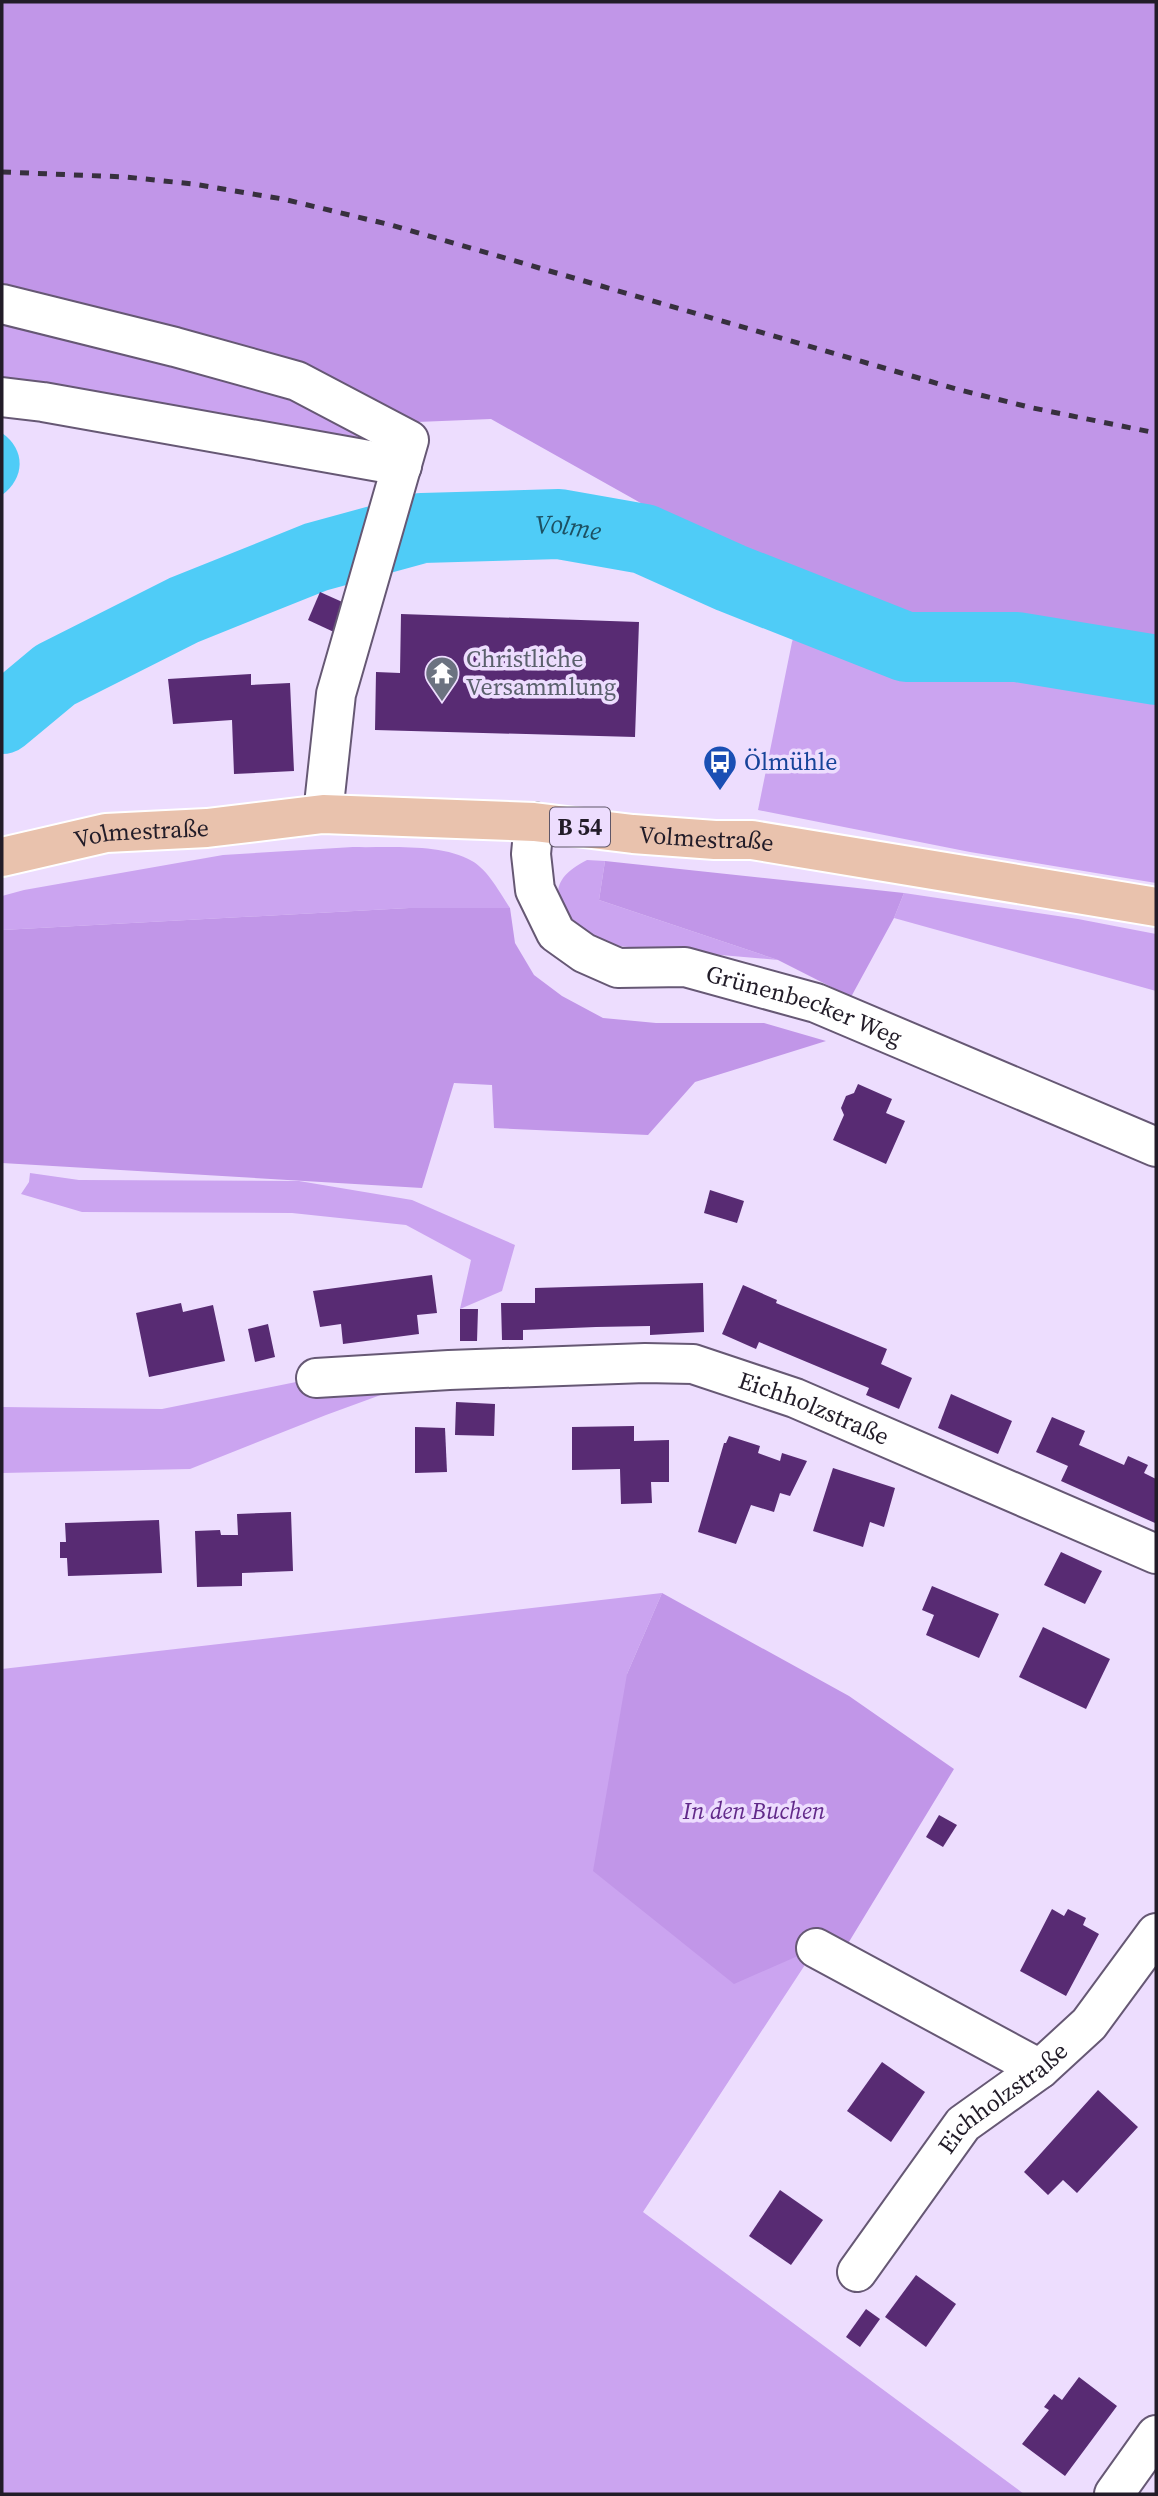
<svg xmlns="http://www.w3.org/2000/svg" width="1158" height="2496" font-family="'Source Serif 4',serif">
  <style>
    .green { fill: #cba4f0 }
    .forest { fill: #c196e8 }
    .water { fill: #4fccf7 }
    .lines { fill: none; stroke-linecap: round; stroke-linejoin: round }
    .river { stroke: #4fccf7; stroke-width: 70 }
    .building { fill: #582b73 }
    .minor-casing { stroke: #665874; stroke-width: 42 }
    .major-casing { stroke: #fff; stroke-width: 42 }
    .minor { stroke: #fff; stroke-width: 38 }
    .major { stroke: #e9c2ad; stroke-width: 38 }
    .rail { stroke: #37303e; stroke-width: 5; stroke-dasharray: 9 9; stroke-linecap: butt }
    .labels { text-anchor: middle; stroke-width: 7; stroke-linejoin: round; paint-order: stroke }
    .shield { fill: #edddfe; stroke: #5f5668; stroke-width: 2 }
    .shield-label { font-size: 23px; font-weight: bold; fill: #221c28 }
    .worship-label { font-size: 24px; fill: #5b616d; stroke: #edddfe; text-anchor: start }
    .transit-label { font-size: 24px; fill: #164399; stroke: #edddfe; text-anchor: start }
    .street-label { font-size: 24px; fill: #221c28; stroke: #edddfe }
    .park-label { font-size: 24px; font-style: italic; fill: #622a8a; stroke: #edddfe }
    .water-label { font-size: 26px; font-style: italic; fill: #1d5163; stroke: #edddfe }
  </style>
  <rect width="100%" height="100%" fill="#edddfe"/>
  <g class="green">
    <path d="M 2,303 L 299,363 L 417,422 L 397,451 L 2,381 Z"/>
    <path d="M 799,621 L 890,663 L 1011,654 L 1067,672 L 1156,686 L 1156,883 L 970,852 L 758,810 L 792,642 Z"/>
    <path d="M 353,847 C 388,848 441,843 472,861 C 488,870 500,893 510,908 L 409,908 L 2,930 L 2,896 L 24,890 L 223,855 Z"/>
    <path d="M 587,860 L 605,861 L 599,900 L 778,960 L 617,946 C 578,932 524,891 587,860 Z"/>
    <path d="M 904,893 L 1078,919 L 1156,934 L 1156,991 L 894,918 Z"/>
    <path d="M 30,1173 L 79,1180 L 299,1181 L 412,1200 L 515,1245 L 502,1291 L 460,1309 L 471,1260 L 406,1225 L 292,1213 L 82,1212 L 21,1194 L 29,1182 Z"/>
    <path d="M 449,1370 L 326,1415 L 190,1469 L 2,1473 L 2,1407 L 162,1409 L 316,1378 Z"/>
    <path d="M 662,1593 L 627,1674 L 816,1948 L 643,2212 L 1024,2494 L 2,2494 L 2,1669 Z"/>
  </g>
  <g class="forest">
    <path d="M 2,2 L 1156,2 L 1156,645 L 905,618 L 737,557 L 491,419 L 417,422 L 299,363 L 2,303 Z"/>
    <path d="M 605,861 L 904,893 L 894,918 L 851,997 L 778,960 L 599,900 Z"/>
    <path d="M 409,908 L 510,908 L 515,943 L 534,975 L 562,996 L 603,1018 L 656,1023 L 764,1023 L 826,1041 L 695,1082 L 648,1135 L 494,1128 L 492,1085 L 454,1083 L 422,1188 L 2,1163 L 2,930 Z"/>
    <path d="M 662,1593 L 849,1696 L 954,1769 L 841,1955 L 816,1948 L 734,1984 L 593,1871 L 627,1674 Z"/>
  </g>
  <path class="water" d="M 2,433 C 26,450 25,478 2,495 Z"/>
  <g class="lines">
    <path class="river" id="s1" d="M 2,719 L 55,675 L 184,610 L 316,557 L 422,528 L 559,524 L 644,539 L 731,578 L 906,647 L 1017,647 L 1156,670"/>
  </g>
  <g class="building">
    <path d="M 320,592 L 349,605 L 336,633 L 308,620 Z"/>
    <path d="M 401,614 L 639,622 L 635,737 L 375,730 L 376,672 L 400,673 Z"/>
    <path d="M 251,674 L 251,685 L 290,683 L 294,771 L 234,774 L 232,720 L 173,724 L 168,679 Z"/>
    <path d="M 858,1084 L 892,1099 L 886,1113 L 905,1121 L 886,1164 L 833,1140 L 844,1115 L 841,1108 L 846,1096 L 854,1093 Z"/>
    <path d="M 710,1190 L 744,1201 L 737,1223 L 704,1213 Z"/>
    <path d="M 432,1275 L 437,1313 L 417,1315 L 419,1334 L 343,1344 L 341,1324 L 320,1327 L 313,1291 Z"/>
    <path d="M 703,1283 L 704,1332 L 650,1335 L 650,1326 L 596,1327 L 523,1330 L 523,1340 L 502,1340 L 501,1303 L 535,1303 L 535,1288 Z"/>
    <path d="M 743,1285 L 777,1300 L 776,1303 L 887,1349 L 881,1364 L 912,1378 L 899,1409 L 866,1395 L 869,1388 L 759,1342 L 756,1349 L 722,1334 Z"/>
    <path d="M 181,1303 L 183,1312 L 213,1305 L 225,1361 L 149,1377 L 136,1313 Z"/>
    <path d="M 460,1309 L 478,1309 L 477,1341 L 460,1341 Z"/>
    <path d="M 268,1324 L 275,1357 L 255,1362 L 248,1329 Z"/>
    <path d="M 951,1394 L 1012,1421 L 998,1454 L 938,1428 Z"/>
    <path d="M 456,1402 L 495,1404 L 494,1436 L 455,1435 Z"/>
    <path d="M 1052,1417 L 1085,1431 L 1079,1445 L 1124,1465 L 1128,1456 L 1148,1465 L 1144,1473 L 1156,1479 L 1155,1523 L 1061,1481 L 1068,1466 L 1036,1452 Z"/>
    <path d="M 634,1426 L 634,1441 L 669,1440 L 669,1482 L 651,1482 L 652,1503 L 621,1504 L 620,1469 L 572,1470 L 572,1427 Z"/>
    <path d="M 415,1427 L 445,1428 L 447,1472 L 415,1473 Z"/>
    <path d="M 729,1436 L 760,1446 L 758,1453 L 780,1461 L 782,1453 L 807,1461 L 790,1496 L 780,1493 L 774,1512 L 751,1505 L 736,1544 L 698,1532 L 724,1443 L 726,1443 Z"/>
    <path d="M 833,1468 L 895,1488 L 884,1527 L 870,1522 L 863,1547 L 813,1531 Z"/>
    <path d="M 291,1512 L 293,1571 L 242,1573 L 242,1586 L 197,1587 L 195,1531 L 220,1530 L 221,1535 L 238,1535 L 237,1514 Z"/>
    <path d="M 159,1520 L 162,1573 L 68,1576 L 67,1558 L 60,1558 L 60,1542 L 66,1542 L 65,1523 Z"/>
    <path d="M 1061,1552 L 1102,1571 L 1085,1604 L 1044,1585 Z"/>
    <path d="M 932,1586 L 999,1614 L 979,1658 L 926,1635 L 934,1615 L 922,1610 Z"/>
    <path d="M 1043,1627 L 1110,1659 L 1086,1709 L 1019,1677 Z"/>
    <path d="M 939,1815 L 957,1825 L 943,1847 L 926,1837 Z"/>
    <path d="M 1052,1909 L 1064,1916 L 1068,1909 L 1086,1918 L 1083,1925 L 1099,1934 L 1066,1996 L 1020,1971 Z"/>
    <path d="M 882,2062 L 925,2092 L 891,2142 L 847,2111 Z"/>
    <path d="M 1098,2090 L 1138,2127 L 1077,2193 L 1063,2180 L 1048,2195 L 1024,2172 Z"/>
    <path d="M 780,2190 L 823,2220 L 791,2265 L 749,2236 Z"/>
    <path d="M 916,2275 L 956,2304 L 926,2347 L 885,2317 Z"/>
    <path d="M 866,2309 L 880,2319 L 860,2347 L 846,2337 Z"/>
    <path d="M 1079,2377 L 1117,2406 L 1065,2476 L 1022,2444 L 1049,2410 L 1044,2407 L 1054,2394 L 1062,2400 Z"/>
  </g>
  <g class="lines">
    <g class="minor-casing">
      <g id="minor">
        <path d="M 2,304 L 175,347 L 297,381 L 409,440 L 336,694 L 323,814"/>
        <path d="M 2,397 L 43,402 L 402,466"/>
        <path id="s2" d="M 534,822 L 531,854 L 535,890 L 556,933 L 584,953 L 618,968 L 685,967 L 816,1003 L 1156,1147"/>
        <path id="s3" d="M 316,1378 L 449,1370 L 645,1363 L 693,1364 L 795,1398 L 1156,1554"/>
        <path d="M 816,1948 L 1040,2069"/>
        <path id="s4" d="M 857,2272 L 963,2124 L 1040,2069 L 1089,2024 L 1156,1933"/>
        <path d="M 1114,2494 L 1156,2435"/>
      </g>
    </g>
    <g class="major-casing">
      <g id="major">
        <path id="s5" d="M 2,857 L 106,833 L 207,828 L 323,814 L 534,822 L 633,834 L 715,840 L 752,840 L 1156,907"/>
      </g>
    </g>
    <use href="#minor" class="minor"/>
    <use href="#major" class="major"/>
    <path class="rail" d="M 2,172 L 126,177 L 193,184 L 283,199 L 391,225 L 960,390 L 1033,408 L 1156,433"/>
  </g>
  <defs>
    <g id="temple-pin" transform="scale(1.75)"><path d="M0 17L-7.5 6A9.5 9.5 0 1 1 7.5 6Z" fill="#6b7280" stroke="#edddfe"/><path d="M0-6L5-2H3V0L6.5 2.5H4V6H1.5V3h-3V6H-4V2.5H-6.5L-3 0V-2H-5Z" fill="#fff"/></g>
    <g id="bus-pin" transform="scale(1.75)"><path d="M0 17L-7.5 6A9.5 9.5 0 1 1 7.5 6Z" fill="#1a4fb4" stroke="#edddfe"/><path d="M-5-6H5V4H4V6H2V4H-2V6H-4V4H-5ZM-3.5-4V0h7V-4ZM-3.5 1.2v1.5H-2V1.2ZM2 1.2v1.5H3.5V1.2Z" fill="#fff"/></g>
  </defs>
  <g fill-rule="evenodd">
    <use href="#temple-pin" x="442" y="673"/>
    <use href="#bus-pin" x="720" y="762"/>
  </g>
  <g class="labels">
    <rect class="shield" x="550" y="807.5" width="60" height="39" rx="5"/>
    <g class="shield-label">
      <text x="580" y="835">B 54</text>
    </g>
    <g class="worship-label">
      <text x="466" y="667">Christliche<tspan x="466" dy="28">Versammlung</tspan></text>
    </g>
    <g class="transit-label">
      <text x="744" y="770">Ölmühle</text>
    </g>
    <g class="street-label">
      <text dy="8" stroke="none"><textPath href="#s5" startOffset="142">Volmestraße</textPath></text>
      <text dy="8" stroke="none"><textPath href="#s5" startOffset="709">Volmestraße</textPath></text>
      <text dy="8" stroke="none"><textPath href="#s2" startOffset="380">Grünenbecker Weg</textPath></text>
      <text dy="8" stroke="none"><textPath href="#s3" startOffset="506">Eichholzstraße</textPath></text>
      <text dy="8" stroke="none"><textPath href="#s4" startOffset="229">Eichholzstraße</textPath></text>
    </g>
    <g class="park-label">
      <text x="754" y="1819">In den Buchen</text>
    </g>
    <g class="water-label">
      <text dy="9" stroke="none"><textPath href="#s1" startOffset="612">Volme</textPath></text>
    </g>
  </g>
  <rect width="1158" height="2496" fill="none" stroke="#221c28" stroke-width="7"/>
</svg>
